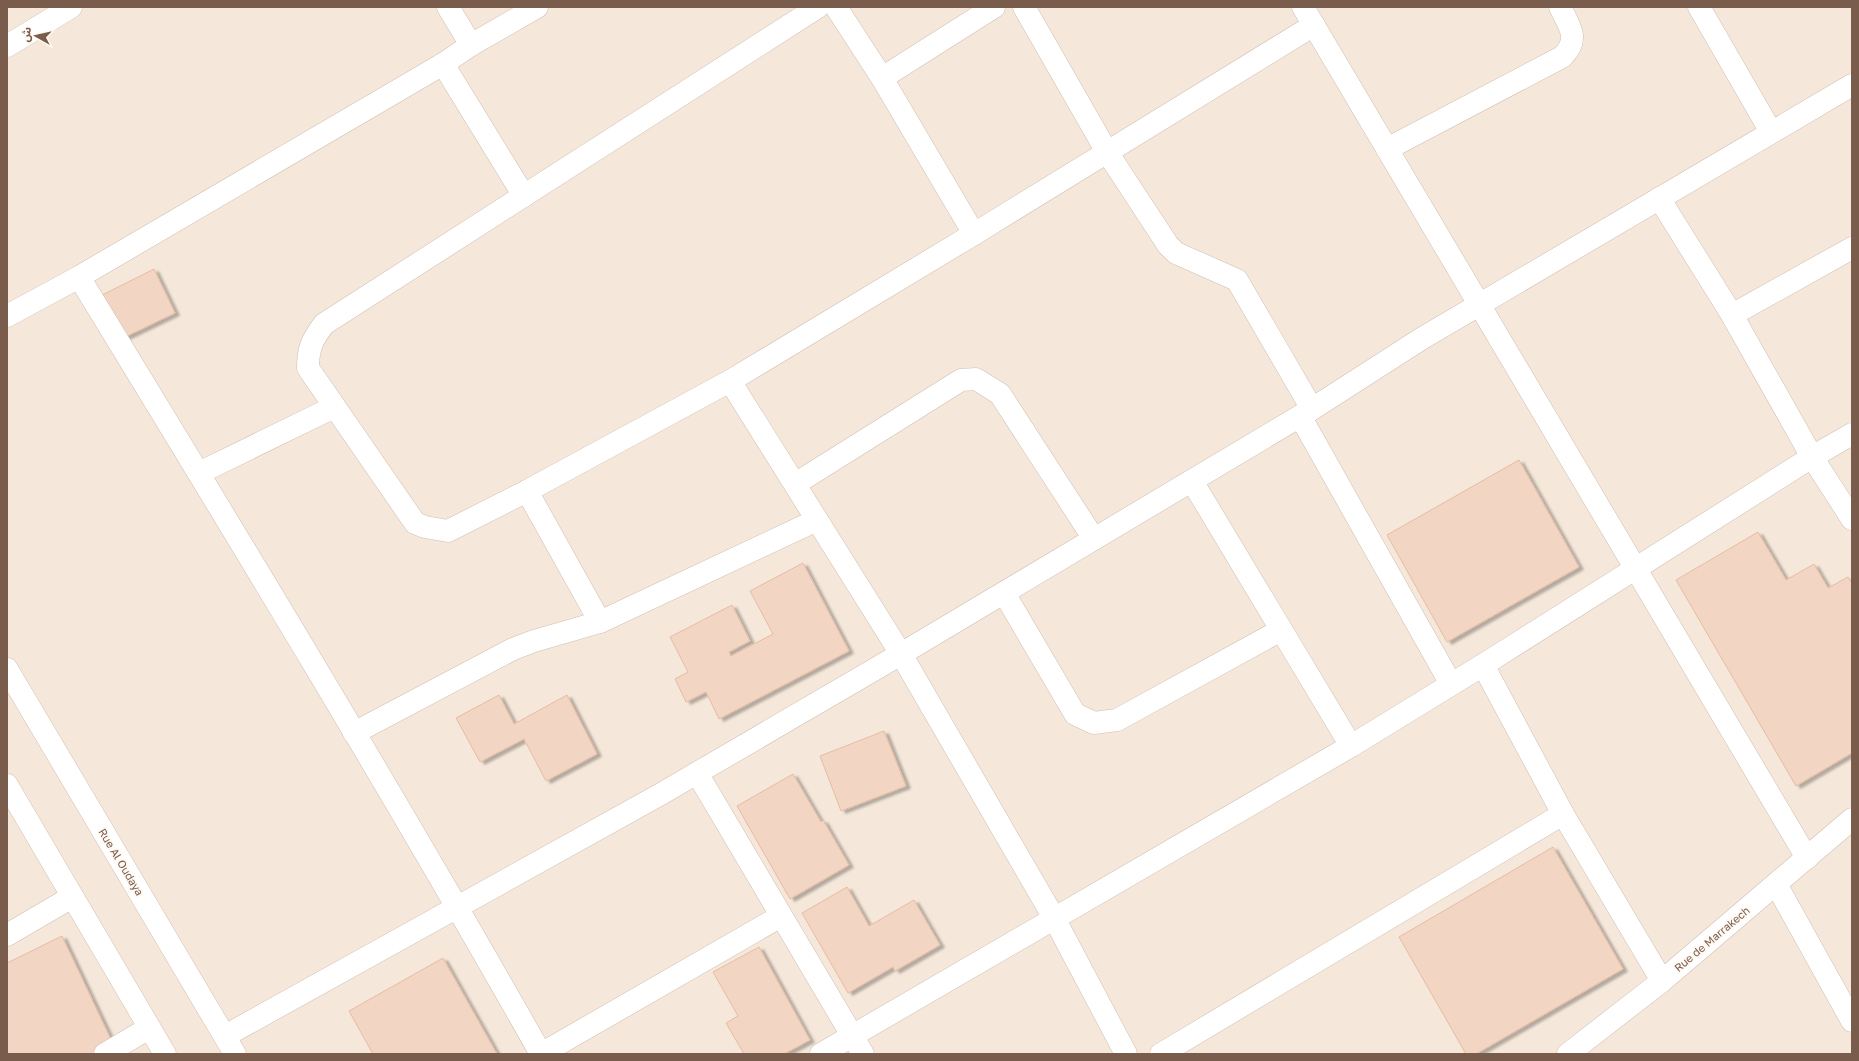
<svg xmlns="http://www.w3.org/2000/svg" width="1859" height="1061" font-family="'Golos Text','Noto Sans Arabic',sans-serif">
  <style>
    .residential { fill: #f5e8da }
    .building { fill: #f3d5c3; stroke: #e6bba3; filter: url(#shadow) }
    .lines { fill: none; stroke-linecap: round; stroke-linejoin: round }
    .minor-casing { stroke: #d1beb0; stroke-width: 23 }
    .tertiary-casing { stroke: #d1beb0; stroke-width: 23 }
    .secondary-casing { stroke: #d6c0b0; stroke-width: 23 }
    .minor { stroke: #fff; stroke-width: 22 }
    .tertiary { stroke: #fff; stroke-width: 22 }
    .secondary { stroke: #fff; stroke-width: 22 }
    .labels { text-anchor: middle; stroke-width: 4; stroke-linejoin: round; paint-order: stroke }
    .street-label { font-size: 11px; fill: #7a5c4d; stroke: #fffaf3 }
  </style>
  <defs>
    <filter id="shadow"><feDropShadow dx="4.5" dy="2.5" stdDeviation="1" flood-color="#0004"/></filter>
  </defs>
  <rect width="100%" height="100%" fill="#fdf6ec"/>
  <rect class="residential" x="7" y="7" width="1845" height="1047"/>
  <g class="building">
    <path d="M 154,269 L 175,313 L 121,339 L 100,296 Z"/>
    <path d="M 1519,460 L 1579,567 L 1447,642 L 1387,535 Z"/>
    <path d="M 1758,532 L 1786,580 L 1814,564 L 1828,588 L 1848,577 L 1852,583 L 1852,753 L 1796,786 L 1676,580 Z"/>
    <path d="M 803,563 L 849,651 L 719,719 L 706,692 L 686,702 L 675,679 L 688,672 L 670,637 L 732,605 L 750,641 L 729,652 L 731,656 L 773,634 L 750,591 Z"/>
    <path d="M 499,695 L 514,724 L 567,695 L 597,754 L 546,781 L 524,739 L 480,762 L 456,718 Z"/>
    <path d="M 884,731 L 906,786 L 841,811 L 820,756 Z"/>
    <path d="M 793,774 L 821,822 L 823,820 L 849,865 L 790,899 L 737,806 Z"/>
    <path d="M 1553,847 L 1623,969 L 1476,1054 L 1466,1054 L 1399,937 Z"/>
    <path d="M 847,887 L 869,926 L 914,900 L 940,945 L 895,971 L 893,967 L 848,993 L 802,913 Z"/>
    <path d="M 62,936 L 114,1046 L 98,1054 L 7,1054 L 7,963 Z"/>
    <path d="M 759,947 L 810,1040 L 784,1054 L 744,1054 L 726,1023 L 738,1016 L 713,972 Z"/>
    <path d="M 443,958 L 497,1054 L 373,1054 L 349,1011 Z"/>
  </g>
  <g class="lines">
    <g class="minor-casing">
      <g id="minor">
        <path d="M 448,7 L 471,45"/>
        <path d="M 818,7 L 324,324 C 312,340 308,348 308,368 L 415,523 L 425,527 L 448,531 L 527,491 L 730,381 L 974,234 L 1314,25"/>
        <path d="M 836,7 L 882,78 L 974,234"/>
        <path d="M 1024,7 L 1107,152 L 1168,245 L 1176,253 L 1185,257 L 1237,280 L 1312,409"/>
        <path d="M 1303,7 L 1807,858"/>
        <path d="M 1699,7 L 1771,132"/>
        <path d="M 443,64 L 524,196"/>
        <path d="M 882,78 L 994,7"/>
        <path d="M 1387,149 L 1562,57 C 1581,39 1569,26 1560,7"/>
        <path d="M 1659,198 L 1732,315 L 1812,457 L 1852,519"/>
        <path d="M 79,277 C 236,534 393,792 541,1054"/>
        <path d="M 1732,315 L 1852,248"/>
        <path d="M 7,316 L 79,277 L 443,64 L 471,45 L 537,7"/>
        <path d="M 730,381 L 901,654 L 1054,918 L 1126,1054"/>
        <path d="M 1300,416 L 1451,684"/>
        <path d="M 199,473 L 334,407"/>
        <path d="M 1192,481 L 1351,746"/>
        <path d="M 795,484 L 961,380 L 976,379 L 1000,394 L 1094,539"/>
        <path d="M 527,491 L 600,622"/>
        <path d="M 1004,593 L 1075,714 L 1094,723 L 1117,720 L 1281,630"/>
        <path d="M 1483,665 L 1563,814 L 1662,981"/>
        <path d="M 354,733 L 513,649 L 534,641 L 600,622 L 817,520"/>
        <path d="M 697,773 L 863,1054"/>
        <path d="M 1776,884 L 1852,1021"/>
        <path d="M 7,935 L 72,897"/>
        <path d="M 225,1036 L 661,794 L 901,654 L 1312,409 L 1421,339 L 1852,85"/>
        <path d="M 105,1054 L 149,1028"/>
        <path d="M 541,1054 L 781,916"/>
        <path d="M 821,1054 L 1351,746 L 1483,665 L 1812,457 L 1852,434"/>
        <path d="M 1161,1054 L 1563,814"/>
      </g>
    </g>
    <g class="tertiary-casing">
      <path id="tertiary" d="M 1568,1054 L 1662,981 L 1852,819"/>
    </g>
    <g class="secondary-casing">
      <g id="secondary">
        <path d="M 7,46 L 71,7"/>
        <path d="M 7,669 L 235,1054"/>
        <path d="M 7,785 L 165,1054"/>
      </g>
    </g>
    <use href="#minor" class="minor"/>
    <use href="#tertiary" class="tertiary"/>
    <use href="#secondary" class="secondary"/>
  </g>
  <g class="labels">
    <g class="street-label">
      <text transform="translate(121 862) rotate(59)" y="4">Rue Al Oudaya</text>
      <text transform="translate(1712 939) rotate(-40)" y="4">Rue de Marrakech</text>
    </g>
  </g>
  <rect width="1859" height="1061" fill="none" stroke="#7a5c4d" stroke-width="16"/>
  <g transform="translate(36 36) rotate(278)" stroke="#fffaf3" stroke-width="3" paint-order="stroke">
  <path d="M0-3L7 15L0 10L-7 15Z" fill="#7a5c4d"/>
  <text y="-6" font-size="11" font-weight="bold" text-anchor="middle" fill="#7a5c4d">ش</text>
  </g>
</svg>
